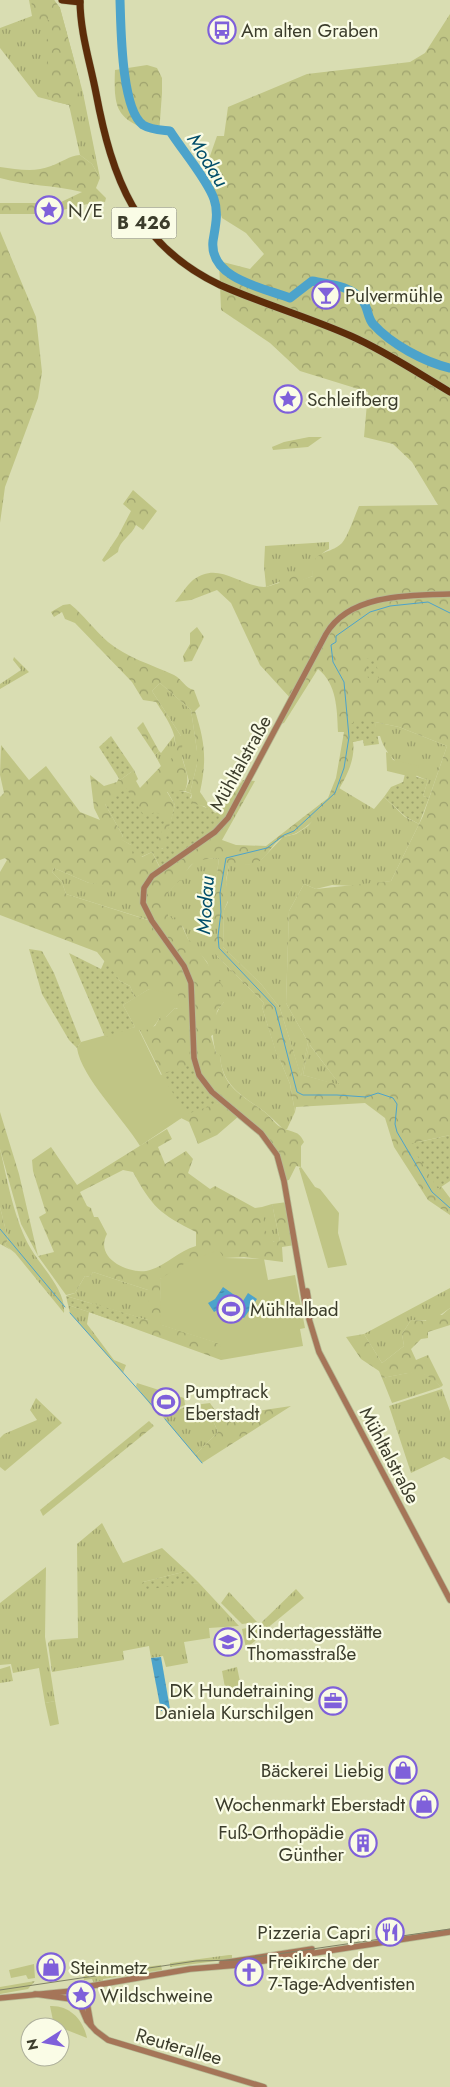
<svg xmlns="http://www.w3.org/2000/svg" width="450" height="2087" font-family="Jost,sans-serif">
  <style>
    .grass { fill: url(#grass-tufts) }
    .forest { fill: url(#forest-crowns); fill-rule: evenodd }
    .park { fill: #c0c585 }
    .garden { fill: url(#garden-dots) }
    .water { fill: url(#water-ripples) }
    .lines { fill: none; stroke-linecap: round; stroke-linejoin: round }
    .stream { stroke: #4ca3cb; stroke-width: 1 }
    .river { stroke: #4ca3cb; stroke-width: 9 }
    .minor-casing { stroke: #b6ba95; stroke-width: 7 }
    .major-casing { stroke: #b6ba95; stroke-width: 8 }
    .minor { stroke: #a57558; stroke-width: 5.5 }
    .major { stroke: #5d2d0a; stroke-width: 7 }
    .tram { stroke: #7f8165; stroke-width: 1 }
    .labels { text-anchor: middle; stroke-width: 4.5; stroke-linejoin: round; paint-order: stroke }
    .shield { fill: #fafce6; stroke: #757664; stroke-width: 1 }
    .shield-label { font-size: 18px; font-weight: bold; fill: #3c3d2c }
    .poi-label { font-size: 19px; fill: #3c3d2c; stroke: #fafce6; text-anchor: start }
    .street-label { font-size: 19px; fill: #3c3d2c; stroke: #fafce6 }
    .water-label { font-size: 20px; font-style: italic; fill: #014d69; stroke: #fafce6 }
  </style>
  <defs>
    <pattern id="grass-tufts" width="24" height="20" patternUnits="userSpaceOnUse" patternTransform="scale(1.25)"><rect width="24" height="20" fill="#c0c585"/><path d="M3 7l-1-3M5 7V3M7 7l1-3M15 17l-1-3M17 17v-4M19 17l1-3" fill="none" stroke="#9da16d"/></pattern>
    <pattern id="forest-crowns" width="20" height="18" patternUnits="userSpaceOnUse" patternTransform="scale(1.25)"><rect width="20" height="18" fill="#c0c585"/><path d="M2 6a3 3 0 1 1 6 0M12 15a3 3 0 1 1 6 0" fill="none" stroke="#9da16d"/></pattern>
    <pattern id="garden-dots" width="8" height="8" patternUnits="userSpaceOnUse" patternTransform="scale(1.25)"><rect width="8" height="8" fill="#c0c585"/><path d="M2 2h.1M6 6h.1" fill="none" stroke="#9da16d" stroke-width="1.8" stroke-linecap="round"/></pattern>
    <pattern id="water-ripples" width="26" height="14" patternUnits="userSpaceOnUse" patternTransform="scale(1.25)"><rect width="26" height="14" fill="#4ca3cb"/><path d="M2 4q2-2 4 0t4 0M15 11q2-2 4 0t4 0" fill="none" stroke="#4086a5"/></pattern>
  </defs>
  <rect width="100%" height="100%" fill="#d9ddb2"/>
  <g class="grass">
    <path d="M 29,0 L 54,0 L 60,8 L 83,93 L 100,178 L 92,164 L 80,155 L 69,105 L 38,97 L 0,48 L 0,28 L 32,16 Z"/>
    <path d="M 329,542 L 329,549 C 318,555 312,563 313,576 L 300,581 L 290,578 L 266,587 L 264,566 L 265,546 Z"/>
    <path d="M 14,657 L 29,672 L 0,689 L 0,684 L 21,670 L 13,660 Z"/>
    <path d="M 160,683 L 191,710 L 197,751 L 197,764 L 190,793 L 185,791 L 189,781 L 181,753 L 181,736 L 152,691 Z"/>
    <path d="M 375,722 L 399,727 L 447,746 L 429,798 L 423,796 L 428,780 C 407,774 386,758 380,736 L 376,736 Z"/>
    <path d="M 174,736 L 177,755 L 162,768 L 155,755 L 159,751 L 161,753 Z"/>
    <path d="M 339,788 L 374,809 L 384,797 L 405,817 L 419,824 L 391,881 L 356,886 L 332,885 L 316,889 L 304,884 L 289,911 L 286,1003 L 308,1042 L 301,1077 L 280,1008 L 261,984 L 223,947 L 224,910 L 228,902 L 226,882 L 229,865 L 251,864 L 262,859 L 283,837 L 296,834 L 308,826 Z"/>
    <path d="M 219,858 L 212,913 L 218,928 L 217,956 L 264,1003 L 262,1007 L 278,1058 L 280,1060 L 290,1084 L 295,1112 L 287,1129 L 283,1129 C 277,1123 271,1117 265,1112 C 243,1096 222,1086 220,1056 L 216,1053 C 211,1035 211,1017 224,1002 L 207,962 L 188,939 L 183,927 L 168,916 L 168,893 L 185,872 L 197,859 Z"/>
    <path d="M 54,868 L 89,883 L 146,885 L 152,921 L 66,894 L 62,882 L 52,872 Z"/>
    <path d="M 309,1044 L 341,1086 L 303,1075 Z"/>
    <path d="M 0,1149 C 8,1182 14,1220 31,1249 C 42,1268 66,1290 64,1313 L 15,1253 L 5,1245 L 8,1239 L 0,1207 Z"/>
    <path d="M 272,1204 L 280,1241 L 277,1243 C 263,1239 261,1219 262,1207 Z"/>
    <path d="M 93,1272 L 148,1290 L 148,1320 L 66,1296 L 75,1293 L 85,1276 L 90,1277 Z"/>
    <path d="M 450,1288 L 450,1308 C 435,1319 431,1322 411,1320 L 402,1334 L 404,1346 L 382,1363 L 364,1334 Z"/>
    <path d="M 68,1305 L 89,1312 L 87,1324 L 114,1360 L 126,1365 L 123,1373 L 70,1313 Z"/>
    <path d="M 418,1371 L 433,1378 L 441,1387 L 392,1403 L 382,1378 Z"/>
    <path d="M 442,1389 L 450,1411 L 450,1460 L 444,1457 L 411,1473 L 389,1406 Z"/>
    <path d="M 36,1398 L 62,1423 L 5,1471 L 0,1467 L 0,1438 L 4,1434 L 37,1420 L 30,1410 Z"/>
    <path d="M 210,1403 L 216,1412 L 211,1416 L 218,1432 L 195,1455 L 163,1417 L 187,1406 Z"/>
    <path d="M 102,1523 L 123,1563 L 162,1548 L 187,1571 L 143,1582 L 172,1585 L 199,1583 L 239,1626 L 209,1628 L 210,1638 L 184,1642 L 188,1663 L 166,1667 L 163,1656 L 151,1658 L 149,1646 L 123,1651 L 124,1660 L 52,1672 L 48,1643 L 51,1640 L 78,1638 L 77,1544 Z"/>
    <path d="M 46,1567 L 45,1637 L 55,1701 L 45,1703 L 39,1668 L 13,1673 L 11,1664 L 0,1665 L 0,1603 Z"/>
    <path d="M 296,1589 L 304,1598 L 265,1630 L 262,1622 Z"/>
    <path d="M 229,1592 L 257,1622 L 242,1624 L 221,1603 Z"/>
    <path d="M 10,1666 L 13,1681 L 0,1683 L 0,1669 Z"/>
    <path d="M 237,1667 L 243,1696 L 227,1699 L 222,1671 Z"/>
    <path d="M 229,1955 L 232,1955 L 232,1959 L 170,1967 L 170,1963 Z"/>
    <path d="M 161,1965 L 162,1970 L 103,1979 L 103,1981 L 94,1983 L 92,1979 L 84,1980 L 83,1975 Z"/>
    <path d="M 35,1981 L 28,1989 L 0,1994 L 0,1987 Z"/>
  </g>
  <g class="forest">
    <path d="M 31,0 L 54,0 L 60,8 L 80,82 L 77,97 L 69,105 L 52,101 L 48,95 L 53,85 L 45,72 L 48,57 L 45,54 L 44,43 L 52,33 L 50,21 L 45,18 L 38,23 L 34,20 Z"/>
    <path d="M 450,14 L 450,1135 L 418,1142 L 438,1189 L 441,1186 L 450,1198 L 450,1215 L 428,1200 L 394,1147 L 385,1118 L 365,1103 L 296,1107 L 295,1112 L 290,1084 L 280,1060 L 278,1059 L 262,1007 L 264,1003 L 217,956 L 212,949 L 212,939 L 218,936 L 218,928 L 215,927 L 212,913 L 219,858 C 202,859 187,860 184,880 L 179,881 L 168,893 L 168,916 L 180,922 L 188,939 L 195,945 L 224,988 L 224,1002 L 217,1011 L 214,1034 L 211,1036 L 216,1053 L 220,1055 C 222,1089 243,1095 266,1113 C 271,1117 276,1126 283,1128 C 292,1133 299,1130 304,1142 L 301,1146 L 301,1167 L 296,1166 L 289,1180 L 284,1181 L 271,1145 L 239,1116 L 217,1135 L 198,1144 L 189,1122 L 181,1118 L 180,1119 L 169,1111 L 165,1081 L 139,1029 L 155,1026 L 160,1017 L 166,1017 L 175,1008 L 178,1009 L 149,989 L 135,998 L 130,986 L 120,981 L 97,952 L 0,915 L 0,872 L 7,860 L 5,858 L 0,860 L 0,797 L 4,793 L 0,775 L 1,745 L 29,780 L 46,766 L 80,812 L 100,820 L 94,808 L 90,775 L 104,786 L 117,782 L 119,778 L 120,780 L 134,770 L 138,779 L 136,781 L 140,788 L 161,766 L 176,755 L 174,751 C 180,735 164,715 156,702 L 143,700 L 132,682 L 75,623 L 65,619 L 62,612 L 54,617 L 51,612 L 63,605 L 70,604 C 84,615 94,630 108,642 C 126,657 152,665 174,675 C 182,679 185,688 194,690 L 200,706 L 195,711 C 205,742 207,760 200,792 L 215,814 L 228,802 L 243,780 L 255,781 L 222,840 L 236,845 L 266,846 L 328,798 L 336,778 L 344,732 L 338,732 C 337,709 337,684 318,669 L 284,723 L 279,724 L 292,700 L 260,665 L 231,603 L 217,590 L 191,600 L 175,602 C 181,595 186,586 193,580 C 218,561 238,585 264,587 C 268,587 274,584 279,583 L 281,577 L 290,578 L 299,573 L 301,580 L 313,576 C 310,548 329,556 342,543 C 348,536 355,515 359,506 L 438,505 L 412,462 L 393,444 L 364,437 L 368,392 L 300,371 L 270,343 L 221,310 L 219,261 L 250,269 L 264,254 L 246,233 L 222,218 L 209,180 L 210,156 L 217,136 L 224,136 L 228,107 L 307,74 L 410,62 L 425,53 ZM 160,683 L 191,710 L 197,751 L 197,764 L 190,793 L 192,794 L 190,805 L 204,806 L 217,816 L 227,818 L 160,868 L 152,852 L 142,857 L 131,845 L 121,839 L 123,836 L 105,804 L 145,817 L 156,847 L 164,849 L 175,805 L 167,792 L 185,791 C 192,772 181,766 182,752 C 182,746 183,743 181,736 L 152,691 ZM 375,722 L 399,727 L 447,746 L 423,816 L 391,881 L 316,889 L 304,884 L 289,911 L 286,1003 L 308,1042 L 301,1076 L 280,1008 L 261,984 L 223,947 L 224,910 L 231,894 C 223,884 227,877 229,865 C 237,865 248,866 256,863 C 268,858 272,842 284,837 C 289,835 294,835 298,832 C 323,818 358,771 353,742 L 376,736 ZM 54,868 L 89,883 L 130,888 L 145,885 L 144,907 L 151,921 L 66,894 L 62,882 L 52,872 ZM 309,1045 L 310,1045 L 340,1085 L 303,1075 ZM 207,1088 L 222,1102 L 192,1110 Z"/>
    <path d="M 147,65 L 157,68 L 162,78 L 162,93 L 159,134 C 119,120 113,114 115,70 Z"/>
    <path d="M 80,155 L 92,164 L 100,178 L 96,188 L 106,198 L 105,202 L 100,201 L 46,214 L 0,214 L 0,203 L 59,203 L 82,192 C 54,185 27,186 0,178 L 0,167 C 17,169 34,173 51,166 C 62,162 69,156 80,155 Z"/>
    <path d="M 0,231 L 36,317 L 42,372 L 38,398 L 5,487 L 0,523 Z"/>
    <path d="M 309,437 L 322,437 L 308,447 L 273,450 L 272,447 L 284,442 Z"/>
    <path d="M 133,490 L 157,511 L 143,530 L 136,525 C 132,535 119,541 118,552 L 104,562 L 102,560 L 118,536 L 131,511 L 123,504 Z"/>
    <path d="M 197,627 L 204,637 L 192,661 L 184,662 L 183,656 L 190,644 L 190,633 Z"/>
    <path d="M 143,722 L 159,751 L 155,755 L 137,728 Z"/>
    <path d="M 0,1112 L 19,1174 L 38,1256 L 54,1252 L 39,1217 L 46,1213 L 33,1171 L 32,1160 L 51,1147 L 77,1185 L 167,1129 L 172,1139 L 158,1147 L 165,1164 L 186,1151 L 193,1159 L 188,1173 L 210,1189 L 215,1186 L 255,1208 L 262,1207 L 265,1230 L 274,1242 L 280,1241 L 272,1204 L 287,1202 L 295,1245 L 282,1247 L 283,1262 L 244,1257 L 224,1258 L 160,1279 L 162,1325 L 221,1344 L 221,1360 L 89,1312 L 92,1303 L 148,1320 L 148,1290 L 93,1272 L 90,1277 L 85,1276 L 75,1293 L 66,1295 L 38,1256 L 21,1224 L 0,1149 ZM 123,1170 L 133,1172 C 152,1207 160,1214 196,1232 L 196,1246 C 178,1251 167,1265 150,1270 C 133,1276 93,1260 107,1234 L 98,1217 L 94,1217 L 91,1208 L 87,1206 L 80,1192 Z"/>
    <path d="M 0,1207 L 8,1239 L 5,1245 L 11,1250 L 0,1244 Z"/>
    <path d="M 450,1308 L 450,1325 L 428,1332 L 428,1338 L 421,1339 L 411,1349 L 416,1360 L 428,1355 L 443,1385 L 441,1387 C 421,1365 408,1374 382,1378 L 379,1371 L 361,1359 L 346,1337 L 364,1334 L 382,1363 L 404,1346 L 402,1334 L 411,1320 L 426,1321 L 428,1315 L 442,1315 Z"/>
    <path d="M 291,1406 L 202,1463 L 195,1455 L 218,1432 L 211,1416 L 216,1412 L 222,1413 L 223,1416 Z"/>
    <path d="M 149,1421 L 154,1426 L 43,1516 L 40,1510 Z"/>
  </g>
  <g class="park">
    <path d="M 386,752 L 389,753 L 393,760 L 419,766 L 416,778 L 387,771 Z"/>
    <path d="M 149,989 L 178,995 L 182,1008 L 175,1008 L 166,1017 L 160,1017 C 154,1028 150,1031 139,1030 L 161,1075 L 195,1063 L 210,1106 L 192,1111 L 140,1146 C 124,1119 81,1077 77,1048 L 81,1042 L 135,1027 L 123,1005 Z"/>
    <path d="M 301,1167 L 315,1187 L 320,1189 L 339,1213 L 338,1233 L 347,1265 L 328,1268 L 299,1168 Z"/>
    <path d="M 219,1250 L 224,1258 L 264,1259 L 268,1280 L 295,1275 L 305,1328 L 300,1329 L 303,1346 L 221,1360 L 220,1344 L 161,1325 L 160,1279 L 187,1262 Z"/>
    <path d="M 137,1383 L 184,1398 L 185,1405 L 159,1416 L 136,1386 Z"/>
    <path d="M 257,1626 L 264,1634 L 246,1648 L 242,1629 Z"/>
    <path d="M 55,1701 L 59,1724 L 50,1726 L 45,1703 Z"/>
    <path d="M 34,1964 L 35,1978 L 28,1979 L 26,1975 L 11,1978 L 9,1970 Z"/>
    <path d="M 50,2006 C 69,2005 83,2019 87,2038 L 54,2025 Z"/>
  </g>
  <g class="garden">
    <path d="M 375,658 L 380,681 L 379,682 L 378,676 L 368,678 L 365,659 Z"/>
    <path d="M 353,719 L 375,722 L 379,744 L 364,746 L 363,740 L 353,742 L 350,736 L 350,723 L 353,723 Z"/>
    <path d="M 111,736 L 134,770 L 120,780 L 99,747 Z"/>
    <path d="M 405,774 L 428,780 L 423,796 L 429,798 L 419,824 L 406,817 L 384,797 L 391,787 L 403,782 Z"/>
    <path d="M 126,788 L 145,817 L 155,812 L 166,817 L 157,846 L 163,849 L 175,805 L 167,791 C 176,791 183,790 192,794 L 190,798 L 194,800 L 191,804 C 205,803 214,815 228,818 L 223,825 L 161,869 L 152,852 L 141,857 L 140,855 L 133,856 L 131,845 L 120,839 L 123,836 L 105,804 Z"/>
    <path d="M 29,949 L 42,951 L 54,973 L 81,1042 L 77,1048 L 69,1040 L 42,994 Z"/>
    <path d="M 69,953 L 101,969 L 105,960 L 120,981 L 130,986 L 135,998 L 123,1005 L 135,1027 L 105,1037 Z"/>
    <path d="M 195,1063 L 196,1068 L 222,1102 L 187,1114 L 161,1075 Z"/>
    <path d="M 450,1135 L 450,1181 L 438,1189 L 410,1144 Z"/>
    <path d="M 66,1296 L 138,1317 L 136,1328 L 68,1305 Z"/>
    <path d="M 187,1571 L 199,1583 L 142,1590 L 140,1588 L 143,1582 Z"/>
  </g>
  <g class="water">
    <path d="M 223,1287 L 243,1301 L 248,1293 L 257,1299 L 244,1318 L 225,1306 L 214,1312 L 208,1303 L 215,1299 Z"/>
    <path d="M 161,1657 L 170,1709 L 161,1711 L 151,1658 Z"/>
  </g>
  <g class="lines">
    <g class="stream">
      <path d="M 450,613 L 428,602 L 390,606 L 370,612 L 336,636 L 336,642 L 331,645 L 333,662 L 344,682 L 349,737 L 344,768 L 335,793 L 294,831 L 284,835 L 267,848 L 226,858 L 220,893 L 221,912 L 218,936 L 219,948 L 275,1007 L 297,1092 L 303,1095 L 337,1095 L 366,1097 L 378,1093 L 393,1098 L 397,1104 L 395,1124 L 397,1132 L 432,1192 L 450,1208"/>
      <path d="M 0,1229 L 65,1307"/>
      <path d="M 70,1313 L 158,1412"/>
      <path d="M 165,1419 L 202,1463"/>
    </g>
    <path class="river" d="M 120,0 C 121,26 121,109 143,125 C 151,130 162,130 170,131 C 182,150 207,179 214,199 C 219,213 215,228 213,241 C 209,279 264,288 290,298 L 312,281 C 330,284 354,286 364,303 C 368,309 368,319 373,324 C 391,344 424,362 450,368"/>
    <g class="minor-casing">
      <g id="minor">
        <path d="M 450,594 C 409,595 349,594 326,634 L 228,818 L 215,832 L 152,876 L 144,888 L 143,903 L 152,921 L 184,966 L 191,983 L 194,1058 L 199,1075 L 212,1092 L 261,1133 L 277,1155 L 284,1181 L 306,1309 L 319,1352 L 450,1600"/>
        <path d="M 307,1291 L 311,1316"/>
        <path d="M 222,1963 L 312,1949"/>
        <path d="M 85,1987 L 190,1969 L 238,1965 L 450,1932"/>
        <path d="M 35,1994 L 71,1999"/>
        <path d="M 0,1998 L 72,1991"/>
        <path d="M 87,2003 L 91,2025"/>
        <path d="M 79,2005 L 87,2003 L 90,1998 L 88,1989 L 82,1986 L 72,1991 L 71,1999 L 81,2007 L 87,2021 L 96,2031 L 108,2040 L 264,2087"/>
      </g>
    </g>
    <g class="major-casing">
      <g id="major">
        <path d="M 62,0 L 80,2"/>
        <path d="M 80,0 C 80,32 90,62 96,93 C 112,178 136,245 220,285 C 263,304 308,317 351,336 C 385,351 418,373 450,392"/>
      </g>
    </g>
    <use href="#minor" class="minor"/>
    <use href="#major" class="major"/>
    <path class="tram" d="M 0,1990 L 196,1961 L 236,1960 L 450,1929"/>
  </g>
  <defs>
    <g id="bus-ring" transform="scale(1.4375)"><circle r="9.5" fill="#fafce6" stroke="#7f60da" stroke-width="1.5"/><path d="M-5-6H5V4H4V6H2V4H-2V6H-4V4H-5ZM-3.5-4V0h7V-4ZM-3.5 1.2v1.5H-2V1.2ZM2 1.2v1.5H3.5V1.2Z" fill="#7f60da"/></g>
    <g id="sight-ring" transform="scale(1.4375)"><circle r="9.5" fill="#fafce6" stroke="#7f60da" stroke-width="1.5"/><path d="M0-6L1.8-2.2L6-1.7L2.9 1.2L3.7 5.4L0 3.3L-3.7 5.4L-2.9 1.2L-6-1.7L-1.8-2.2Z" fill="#7f60da"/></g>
    <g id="bar-ring" transform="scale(1.4375)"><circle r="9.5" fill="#fafce6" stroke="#7f60da" stroke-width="1.5"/><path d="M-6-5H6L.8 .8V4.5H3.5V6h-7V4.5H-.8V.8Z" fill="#7f60da"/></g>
    <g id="stadium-ring" transform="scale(1.4375)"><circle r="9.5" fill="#fafce6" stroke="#7f60da" stroke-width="1.5"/><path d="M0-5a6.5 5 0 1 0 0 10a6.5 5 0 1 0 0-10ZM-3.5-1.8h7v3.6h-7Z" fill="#7f60da"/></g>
    <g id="school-ring" transform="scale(1.4375)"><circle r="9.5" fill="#fafce6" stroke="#7f60da" stroke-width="1.5"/><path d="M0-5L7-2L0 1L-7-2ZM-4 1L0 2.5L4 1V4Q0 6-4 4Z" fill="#7f60da"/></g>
    <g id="office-ring" transform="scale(1.4375)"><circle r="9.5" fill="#fafce6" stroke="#7f60da" stroke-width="1.5"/><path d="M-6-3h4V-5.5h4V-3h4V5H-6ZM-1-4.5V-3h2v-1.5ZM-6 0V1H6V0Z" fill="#7f60da"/></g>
    <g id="shop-ring" transform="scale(1.4375)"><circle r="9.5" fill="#fafce6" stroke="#7f60da" stroke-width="1.5"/><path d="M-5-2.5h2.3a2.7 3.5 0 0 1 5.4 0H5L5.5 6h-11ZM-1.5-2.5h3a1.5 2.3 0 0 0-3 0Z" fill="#7f60da"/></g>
    <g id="building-ring" transform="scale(1.4375)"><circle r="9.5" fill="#fafce6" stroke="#7f60da" stroke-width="1.5"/><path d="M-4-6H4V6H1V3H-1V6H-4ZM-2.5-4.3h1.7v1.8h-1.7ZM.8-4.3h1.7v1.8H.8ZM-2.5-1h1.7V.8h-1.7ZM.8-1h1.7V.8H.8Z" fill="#7f60da"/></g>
    <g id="restaurant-ring" transform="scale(1.4375)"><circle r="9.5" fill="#fafce6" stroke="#7f60da" stroke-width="1.5"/><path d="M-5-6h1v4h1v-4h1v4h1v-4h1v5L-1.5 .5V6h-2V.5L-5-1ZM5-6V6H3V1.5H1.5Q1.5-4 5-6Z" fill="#7f60da"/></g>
    <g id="church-ring" transform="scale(1.4375)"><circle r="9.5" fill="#fafce6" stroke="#7f60da" stroke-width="1.5"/><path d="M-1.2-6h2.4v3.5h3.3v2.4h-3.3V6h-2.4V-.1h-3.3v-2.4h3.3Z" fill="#7f60da"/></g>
  </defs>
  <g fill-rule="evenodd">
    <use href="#bus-ring" x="222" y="30"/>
    <use href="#sight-ring" x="49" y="210"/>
    <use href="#bar-ring" x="326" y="295"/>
    <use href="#sight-ring" x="288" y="399"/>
    <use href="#stadium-ring" x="231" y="1309"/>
    <use href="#stadium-ring" x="166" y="1402"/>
    <use href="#school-ring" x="228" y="1642"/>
    <use href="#office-ring" x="333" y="1701"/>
    <use href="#shop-ring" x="403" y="1770"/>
    <use href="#shop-ring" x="424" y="1804"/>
    <use href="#building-ring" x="363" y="1843"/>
    <use href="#restaurant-ring" x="390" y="1932"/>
    <use href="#shop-ring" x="51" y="1967"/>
    <use href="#church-ring" x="249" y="1972"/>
    <use href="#sight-ring" x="81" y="1995"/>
  </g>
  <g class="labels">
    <rect class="shield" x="111.5" y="207.5" width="65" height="31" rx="4"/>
    <g class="shield-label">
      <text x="144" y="229">B 426</text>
    </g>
    <g class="poi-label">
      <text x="241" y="37">Am alten Graben</text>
      <text x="68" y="217">N/E</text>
      <text x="345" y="302">Pulvermühle</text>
      <text x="307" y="406">Schleifberg</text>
      <text x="250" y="1316">Mühltalbad</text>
      <text x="185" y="1398">Pumptrack<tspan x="185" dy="22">Eberstadt</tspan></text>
      <text x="247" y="1638">Kindertagesstätte<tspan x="247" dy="22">Thomasstraße</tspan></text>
      <text x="314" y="1697" text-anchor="end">DK Hundetraining<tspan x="314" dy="22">Daniela Kurschilgen</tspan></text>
      <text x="384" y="1777" text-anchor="end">Bäckerei Liebig</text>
      <text x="405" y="1811" text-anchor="end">Wochenmarkt Eberstadt</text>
      <text x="344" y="1839" text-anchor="end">Fuß-Orthopädie<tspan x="344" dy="22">Günther</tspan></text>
      <text x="371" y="1939" text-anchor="end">Pizzeria Capri</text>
      <text x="268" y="1968">Freikirche der<tspan x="268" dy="22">7-Tage-Adventisten</tspan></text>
      <text x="70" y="1974">Steinmetz</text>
      <text x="100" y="2002">Wildschweine</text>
    </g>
    <g class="street-label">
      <text transform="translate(240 763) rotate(-61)" y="7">Mühltalstraße</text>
      <text transform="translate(390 1455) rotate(62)" y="7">Mühltalstraße</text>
      <text transform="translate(179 2046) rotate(16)" y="7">Reuterallee</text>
    </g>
    <g class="water-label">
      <text transform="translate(208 160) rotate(58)" y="7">Modau</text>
      <text transform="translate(205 905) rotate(-86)" y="7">Modau</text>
    </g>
  </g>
  <g transform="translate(45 2042) rotate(259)"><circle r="24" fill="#fafce6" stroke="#aeb09c"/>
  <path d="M0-4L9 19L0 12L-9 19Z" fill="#7f60da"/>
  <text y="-8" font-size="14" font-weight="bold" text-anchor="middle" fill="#3c3d2c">N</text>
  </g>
</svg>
